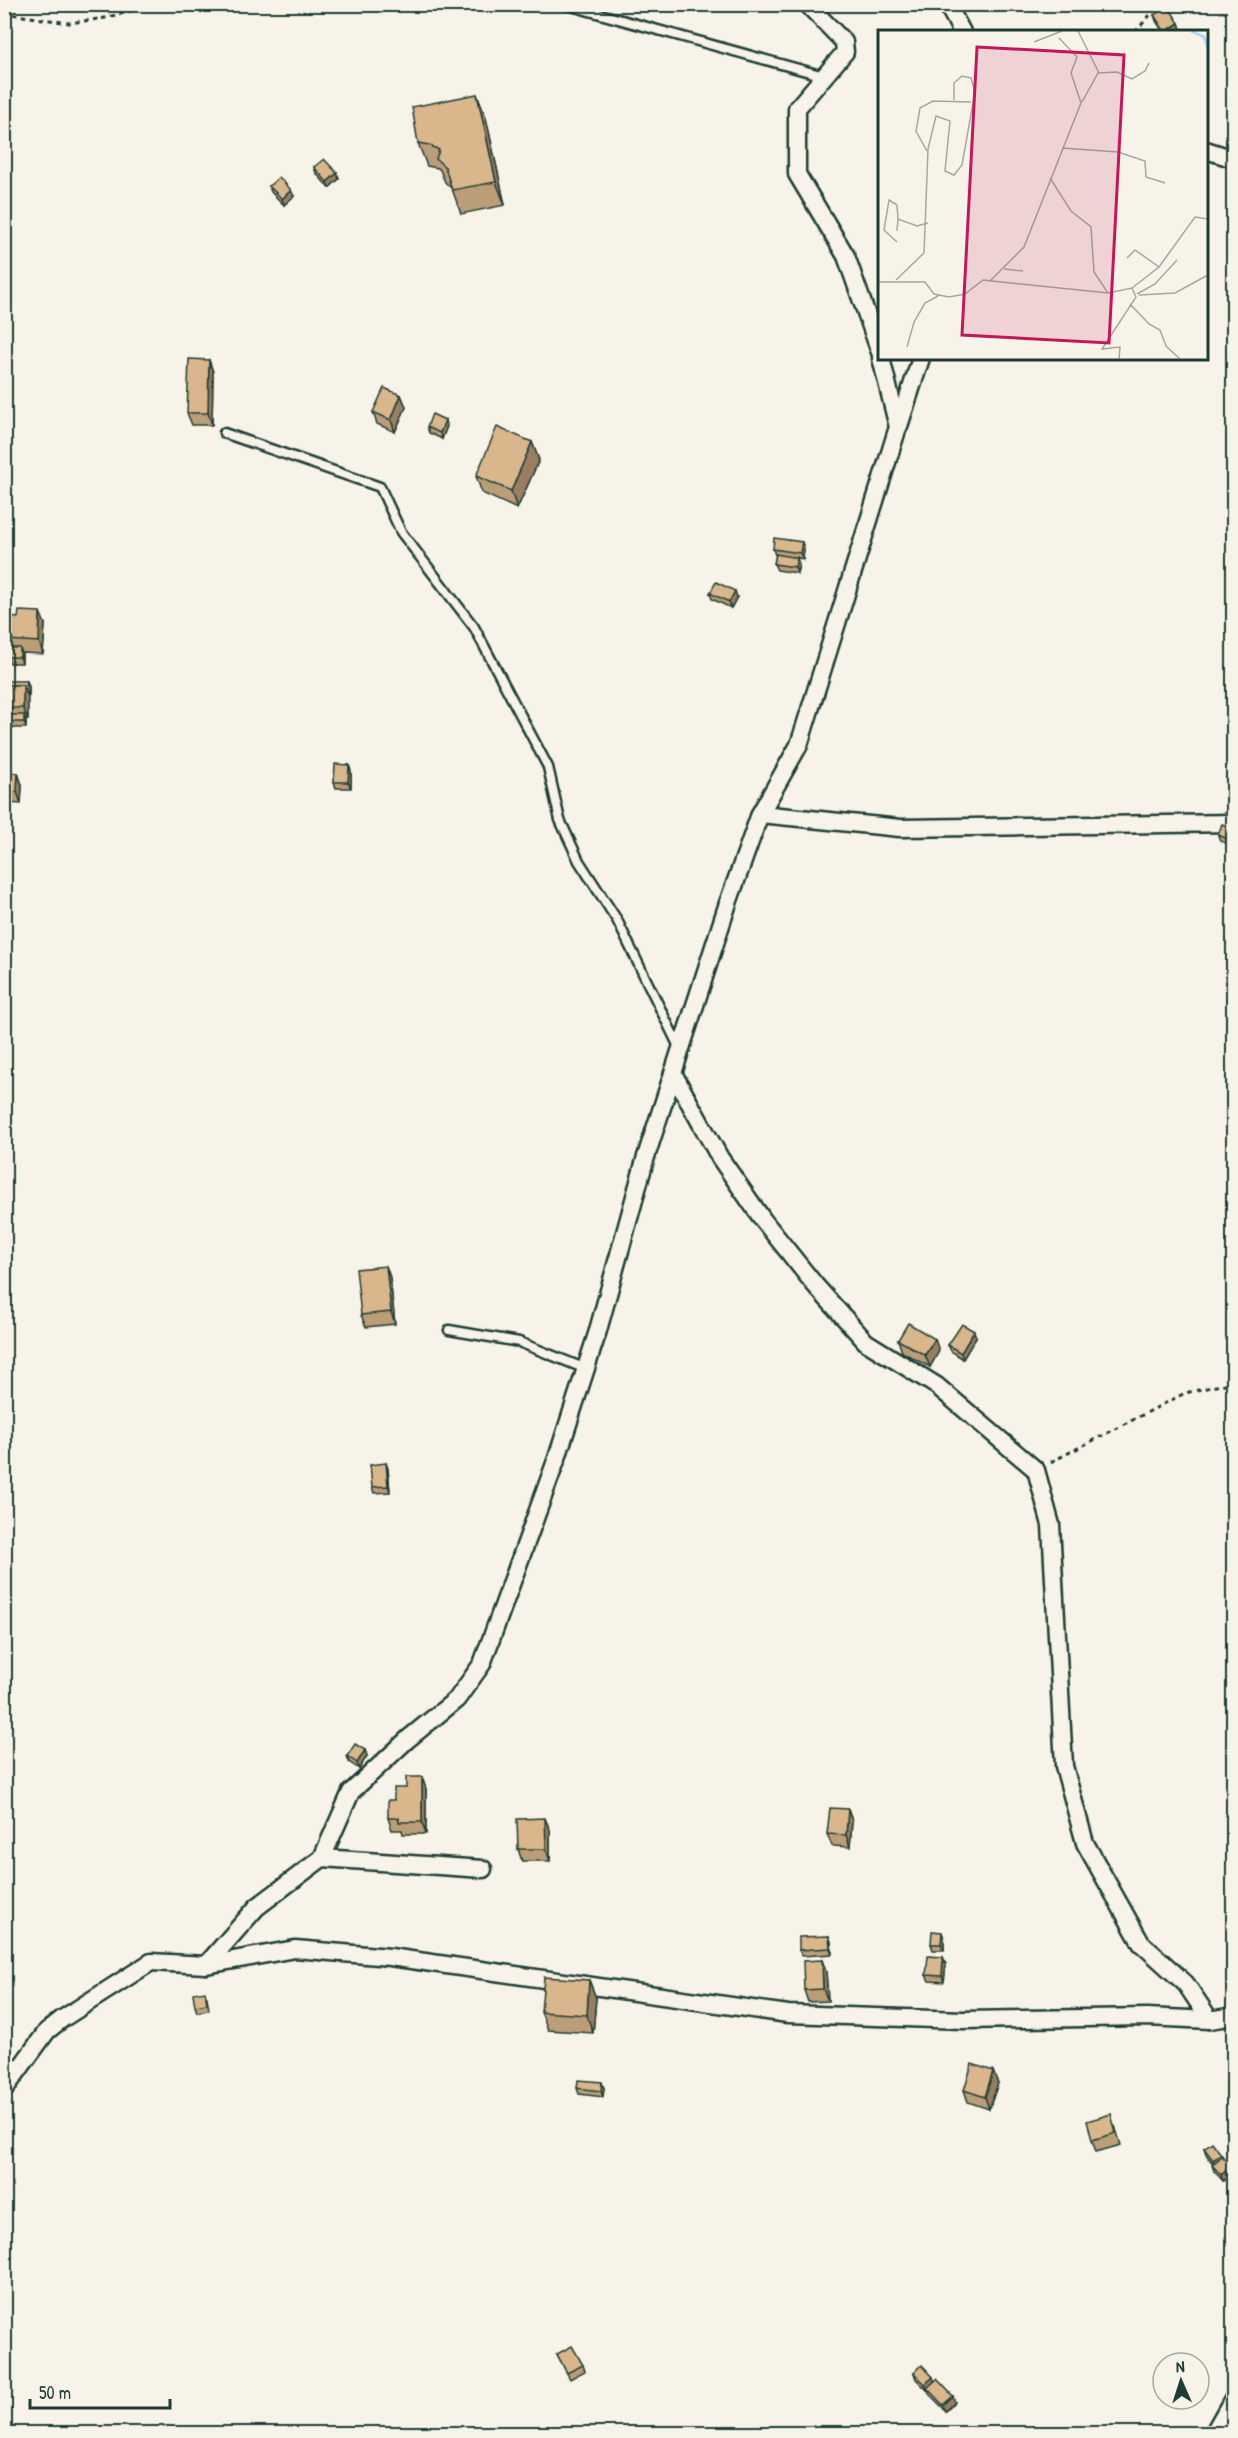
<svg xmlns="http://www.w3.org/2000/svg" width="1238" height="2438" font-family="'Patrick Hand',sans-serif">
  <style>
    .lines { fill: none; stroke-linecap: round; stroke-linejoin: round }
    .lane-casing { stroke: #1f3d34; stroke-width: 13 }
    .street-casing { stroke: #1f3d34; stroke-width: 21 }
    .path { stroke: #1f3d34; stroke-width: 3; stroke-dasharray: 4.5 4.5; stroke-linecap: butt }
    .lane { stroke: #f7f3e8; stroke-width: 8 }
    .street { stroke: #f7f3e8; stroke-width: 16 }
    .wall { fill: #bb9d78; stroke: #1f3d34; stroke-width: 1.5 }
    .shaded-wall { fill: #997f62; stroke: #1f3d34; stroke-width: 1.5 }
    .building { fill: #dab68c; stroke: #1f3d34; stroke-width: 1.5 }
    .inset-river { fill: none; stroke: #aed5f8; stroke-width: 3 }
    .inset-road { fill: none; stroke: #a1aaa0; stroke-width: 1.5 }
    .view { fill: #c2185b; fill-opacity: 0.15; stroke: #c2185b; stroke-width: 3 }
    .inset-edge { fill: none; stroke: #1f3d34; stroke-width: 3 }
  </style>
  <rect width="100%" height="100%" fill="#f7f3e8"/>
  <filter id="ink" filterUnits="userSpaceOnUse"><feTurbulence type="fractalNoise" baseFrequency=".0167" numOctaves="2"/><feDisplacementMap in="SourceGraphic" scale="12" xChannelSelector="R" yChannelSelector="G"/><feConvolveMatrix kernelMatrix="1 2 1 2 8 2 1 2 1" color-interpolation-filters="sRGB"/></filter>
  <g filter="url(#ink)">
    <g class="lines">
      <g class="lane-casing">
        <g id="lane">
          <path d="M 564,4 L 824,76"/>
          <path d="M 224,433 L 380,487 L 401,532 L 474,627 L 548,767 L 560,820 L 579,861 L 617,920 L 679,1047"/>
          <path d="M 449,1330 L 519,1342 L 586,1369"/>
        </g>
      </g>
      <g class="street-casing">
        <g id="street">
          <path d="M 807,4 L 844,42 L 845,52 L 797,108 L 797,174 L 846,256 L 880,352"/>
          <path d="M 947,4 L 962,32"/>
          <path d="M 1206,150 L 1234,159"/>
          <path d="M 899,426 L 921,358"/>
          <path d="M 760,814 L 900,828 L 1234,823"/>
          <path d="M 673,1073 L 720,1158 L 763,1220 L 815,1285 L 866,1342 L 937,1386 L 1036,1470 L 1051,1525 L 1064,1766 L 1085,1843 L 1141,1943 L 1186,1984 L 1210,2020"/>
          <path d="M 322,1858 L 483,1869"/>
          <path d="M 206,1965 L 257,1907 L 322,1858 L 351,1792 L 408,1739 L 457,1699 L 482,1664 L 557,1458 L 597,1334 L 645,1160 L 728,903 L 760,814 L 799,745 L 898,427 L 881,358"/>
          <path d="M 4,2090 L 47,2031 L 62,2019 L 151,1962 L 206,1965 L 295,1949 L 390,1957 L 788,2014 L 963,2020 L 1147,2017 L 1210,2020 L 1234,2016"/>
          <path d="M 1213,2434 L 1234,2397"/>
        </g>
      </g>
      <g class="path">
        <path d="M 4,13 L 69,23 L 105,18 L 155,4"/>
        <path d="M 1135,32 L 1160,4"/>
        <path d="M 1051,1462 L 1185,1393 L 1234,1382"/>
      </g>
      <use href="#lane" class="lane"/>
      <use href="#street" class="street"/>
    </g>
    <g class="wall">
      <path d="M 1154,15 L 1179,23 L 1181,29 L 1177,32 L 1163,32 L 1156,21 Z"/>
      <path d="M 486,118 L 505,205 L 461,214 L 452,189 L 445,182 L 440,170 L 438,168 L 427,166 L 418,143 Z"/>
      <path d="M 314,167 L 339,179 L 329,188 L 316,173 Z"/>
      <path d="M 269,186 L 294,196 L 284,205 L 271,192 Z"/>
      <path d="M 209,360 L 213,372 L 212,425 L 192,425 L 187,413 Z"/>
      <path d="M 401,395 L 406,407 L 395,432 L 377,424 L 373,412 Z"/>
      <path d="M 445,420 L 447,426 L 442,439 L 429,433 L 427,427 Z"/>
      <path d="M 532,442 L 539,460 L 517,509 L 482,493 L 476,476 Z"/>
      <path d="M 804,548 L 803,559 L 794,557 L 799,564 L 797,573 L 777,570 L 774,564 L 776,555 L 775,555 L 773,549 Z"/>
      <path d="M 710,593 L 737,597 L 731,608 L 712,599 Z"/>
      <path d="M 45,624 L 43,654 L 22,653 L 22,663 L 10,663 L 7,657 L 11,648 L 8,640 Z"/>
      <path d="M 27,681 L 29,687 L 29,696 L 27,696 L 28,720 L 26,720 L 26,728 L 12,728 L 10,720 L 5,720 L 4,719 L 4,685 Z"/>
      <path d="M 349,765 L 351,771 L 351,788 L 336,788 L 334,782 Z"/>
      <path d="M 4,772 L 18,773 L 22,785 L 21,804 L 9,803 L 9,807 L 4,805 Z"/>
      <path d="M 1233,828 L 1233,846 L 1220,841 L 1218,835 Z"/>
      <path d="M 386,1266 L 390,1278 L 395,1324 L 366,1327 L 361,1315 Z"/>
      <path d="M 976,1337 L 963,1359 L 951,1351 L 948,1345 Z"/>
      <path d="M 898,1340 L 939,1351 L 930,1367 L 902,1352 Z"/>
      <path d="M 386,1463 L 388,1469 L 390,1492 L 374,1493 L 372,1487 Z"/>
      <path d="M 365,1750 L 367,1756 L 359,1769 L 349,1762 L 347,1756 Z"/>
      <path d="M 422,1777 L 426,1789 L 426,1834 L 403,1834 L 402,1830 L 392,1830 L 388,1818 L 394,1800 L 406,1788 Z"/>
      <path d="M 848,1809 L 852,1821 L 850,1847 L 832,1846 L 827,1834 Z"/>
      <path d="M 550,1830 L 550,1861 L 522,1861 L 518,1849 Z"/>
      <path d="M 829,1936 L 831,1942 L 832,1954 L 802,1956 L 799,1950 Z"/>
      <path d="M 944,1938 L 944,1950 L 933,1950 L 931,1944 Z"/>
      <path d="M 822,1960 L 826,1972 L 828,2001 L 808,2002 L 804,1990 Z"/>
      <path d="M 946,1963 L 944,1982 L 929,1981 L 926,1975 Z"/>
      <path d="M 589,1980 L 596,1998 L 593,2033 L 548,2030 L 541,2012 Z"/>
      <path d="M 207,1997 L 209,2010 L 197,2012 L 195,2006 Z"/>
      <path d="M 998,2083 L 989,2109 L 968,2102 L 964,2090 Z"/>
      <path d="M 577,2088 L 604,2088 L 603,2097 L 579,2094 Z"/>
      <path d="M 1115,2126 L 1121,2145 L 1096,2152 L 1092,2140 Z"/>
      <path d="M 1204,2148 L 1221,2154 L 1233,2172 L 1223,2181 L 1214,2171 L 1212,2165 L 1213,2164 L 1206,2154 Z"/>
      <path d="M 557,2354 L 583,2365 L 585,2371 L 570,2379 Z"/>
      <path d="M 914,2373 L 934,2381 L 955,2402 L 946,2411 L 929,2394 L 928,2389 L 927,2390 L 916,2379 Z"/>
    </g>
    <g class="shaded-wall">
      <path d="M 1179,23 L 1181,29 L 1177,32 L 1166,32 Z"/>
      <path d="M 477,94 L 486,118 L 505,205 L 496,182 Z"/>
      <path d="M 337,173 L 339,179 L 329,188 L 327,182 Z"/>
      <path d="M 291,190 L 294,196 L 284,205 L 282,199 Z"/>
      <path d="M 209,360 L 213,372 L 212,425 L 208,413 Z"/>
      <path d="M 401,395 L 406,407 L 395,432 L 391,420 Z"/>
      <path d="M 445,420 L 447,426 L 442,439 L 440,433 Z"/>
      <path d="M 532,442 L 539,460 L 517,509 L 511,491 Z"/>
      <path d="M 802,542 L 804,548 L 803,559 L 800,553 Z"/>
      <path d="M 797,558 L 799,564 L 797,573 L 795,567 Z"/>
      <path d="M 735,591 L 737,597 L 731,608 L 729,602 Z"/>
      <path d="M 40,612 L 45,624 L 43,654 L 39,642 Z"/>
      <path d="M 20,648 L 22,654 L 22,663 L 20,657 Z"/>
      <path d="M 27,681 L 29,687 L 29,696 L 26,690 Z"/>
      <path d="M 23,685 L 28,697 L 28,720 L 23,708 Z"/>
      <path d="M 24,715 L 26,721 L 26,728 L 24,722 Z"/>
      <path d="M 349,765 L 351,771 L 351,788 L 348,782 Z"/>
      <path d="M 18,773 L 22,785 L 21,804 L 17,792 Z"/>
      <path d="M 5,791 L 9,803 L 9,807 L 5,795 Z"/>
      <path d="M 386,1266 L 390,1278 L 395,1324 L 391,1312 Z"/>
      <path d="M 974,1331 L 976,1337 L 963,1359 L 961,1353 Z"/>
      <path d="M 935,1339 L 939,1351 L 930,1367 L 925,1355 Z"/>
      <path d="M 386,1463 L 388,1469 L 390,1492 L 388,1486 Z"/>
      <path d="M 365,1750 L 367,1756 L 359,1769 L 357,1763 Z"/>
      <path d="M 422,1777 L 426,1789 L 426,1834 L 422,1822 Z"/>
      <path d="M 848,1809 L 852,1821 L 850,1847 L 846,1835 Z"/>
      <path d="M 545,1818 L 550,1830 L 550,1861 L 546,1849 Z"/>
      <path d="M 942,1932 L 944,1938 L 944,1950 L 941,1944 Z"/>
      <path d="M 829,1936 L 831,1942 L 832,1954 L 830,1948 Z"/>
      <path d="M 943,1957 L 946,1963 L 944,1982 L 942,1976 Z"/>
      <path d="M 822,1960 L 826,1972 L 828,2001 L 823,1989 Z"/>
      <path d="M 589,1980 L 596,1998 L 593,2033 L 587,2015 Z"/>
      <path d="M 993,2071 L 998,2083 L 989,2109 L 985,2097 Z"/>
      <path d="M 602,2082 L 604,2088 L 603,2097 L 601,2091 Z"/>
      <path d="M 1221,2154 L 1223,2160 L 1215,2166 L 1213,2160 Z"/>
      <path d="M 1231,2166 L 1233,2172 L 1223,2181 L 1221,2175 Z"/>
      <path d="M 933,2377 L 935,2383 L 927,2390 L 925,2384 Z"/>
      <path d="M 953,2396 L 955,2402 L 946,2411 L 943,2405 Z"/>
    </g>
    <g class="building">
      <path d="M 1168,6 L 1179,23 L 1165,32 L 1154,15 Z"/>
      <path d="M 477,94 L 496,182 L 452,190 L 445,167 L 436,159 L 439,150 L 429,145 L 418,143 L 412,107 Z"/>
      <path d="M 324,159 L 337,173 L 327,182 L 314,167 Z"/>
      <path d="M 279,177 L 291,190 L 282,199 L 269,186 Z"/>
      <path d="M 189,359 L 209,360 L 208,413 L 187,413 Z"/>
      <path d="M 384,388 L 401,395 L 391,420 L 373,412 Z"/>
      <path d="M 432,414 L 445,420 L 440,433 L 427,427 Z"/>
      <path d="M 497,427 L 532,442 L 511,491 L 476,476 Z"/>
      <path d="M 774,538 L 802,542 L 800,553 L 773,549 Z"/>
      <path d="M 776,554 L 797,558 L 795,567 L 774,564 Z"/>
      <path d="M 716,582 L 735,591 L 729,602 L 710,593 Z"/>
      <path d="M 19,611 L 40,612 L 39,642 L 8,640 L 9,617 L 18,618 Z"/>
      <rect x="7" y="648" width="13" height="9"/>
      <path d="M 6,681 L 27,681 L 26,690 L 25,690 L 23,685 L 6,685 Z"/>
      <rect x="4" y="685" width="19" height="23"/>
      <rect x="10" y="715" width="14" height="7"/>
      <path d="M 335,764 L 349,765 L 348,782 L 334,782 Z"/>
      <path d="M 4,772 L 18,773 L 17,792 L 5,791 L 4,795 Z"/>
      <path d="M 1222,824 L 1233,828 L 1233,841 L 1218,835 Z"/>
      <rect x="1232" y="887" width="1" height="17"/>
      <path d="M 386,1266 L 391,1312 L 361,1315 L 356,1269 Z"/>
      <path d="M 908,1323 L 935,1339 L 925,1355 L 898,1340 Z"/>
      <path d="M 962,1324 L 974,1331 L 961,1353 L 948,1345 Z"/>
      <path d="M 386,1463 L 388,1486 L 372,1487 L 370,1465 Z"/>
      <path d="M 355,1744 L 365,1750 L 357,1763 L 347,1756 Z"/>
      <path d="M 406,1777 L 422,1777 L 422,1822 L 399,1822 L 399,1818 L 388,1818 L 388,1800 L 394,1800 L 394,1788 L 406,1788 Z"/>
      <path d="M 830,1808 L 848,1809 L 846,1835 L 827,1834 Z"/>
      <path d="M 545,1818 L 546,1849 L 518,1849 L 517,1819 Z"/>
      <path d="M 932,1931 L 942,1932 L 941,1944 L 931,1944 Z"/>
      <path d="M 829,1936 L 830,1948 L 799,1950 L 799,1937 Z"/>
      <path d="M 928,1956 L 943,1957 L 942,1976 L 926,1975 Z"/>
      <path d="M 822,1960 L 823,1989 L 804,1990 L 803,1961 Z"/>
      <path d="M 544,1977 L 589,1980 L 587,2015 L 541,2012 Z"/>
      <path d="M 205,1991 L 207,2004 L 195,2006 L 193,1993 Z"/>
      <path d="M 972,2064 L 993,2071 L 985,2097 L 964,2090 Z"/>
      <path d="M 578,2080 L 602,2082 L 601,2091 L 577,2088 Z"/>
      <path d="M 1111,2114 L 1116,2133 L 1092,2140 L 1087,2121 Z"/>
      <path d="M 1212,2142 L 1221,2154 L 1213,2160 L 1204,2148 Z"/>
      <path d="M 1222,2156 L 1231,2166 L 1221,2175 L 1212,2165 Z"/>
      <path d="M 572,2346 L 583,2365 L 567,2373 L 557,2354 Z"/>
      <path d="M 922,2365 L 933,2377 L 925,2384 L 914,2373 Z"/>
      <path d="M 937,2379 L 953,2396 L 943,2405 L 927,2388 Z"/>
    </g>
  </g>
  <g transform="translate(878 30)">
    <rect width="330" height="330" fill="#f7f3e8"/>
    <path class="inset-river" d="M 313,1 L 326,7 L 330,18"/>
    <path class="inset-road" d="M 200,1 L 221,43M 156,12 L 184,1M 204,72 L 220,43 L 239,42 L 254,49 L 267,41 L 271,33M 184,118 L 240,122 L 267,131 L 268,147 L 287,153M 49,121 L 38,101 L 42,78 L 55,71 L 93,72M 172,148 L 193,181 L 213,197 L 216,242 L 230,263M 19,201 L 20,189 L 39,196 L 50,193M 19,212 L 6,200 L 11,170 L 19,175 L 20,189M 249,228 L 257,220 L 281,237 L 254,258M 281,237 L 317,187 L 330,189M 126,239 L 145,241M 18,250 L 46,223 L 50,119 L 58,86 L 72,91 L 67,141 L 76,145 L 84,135 L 97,62 L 93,48 L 84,46 L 76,53 L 76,70M 112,251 L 146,217 L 203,73 L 193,43 L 199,27 L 181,8M 0,252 L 47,252 L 56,264 L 71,267 L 87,264 L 105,250 L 230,263 L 254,258 L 258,267 L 224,319 L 242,317 L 241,329M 259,264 L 277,254 L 299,230M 261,265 L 297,263 L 330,245M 252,274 L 271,294 L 282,300 L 288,316 L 302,329M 29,317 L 36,292 L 47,273 L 60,266"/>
    <path class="view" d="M 99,17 L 246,25 L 231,313 L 84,305 Z"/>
    <rect width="330" height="330" class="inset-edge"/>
  </g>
  <rect width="1238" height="2438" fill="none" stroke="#f7f3e8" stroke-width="24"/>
  <rect x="12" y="12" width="1214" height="2414" fill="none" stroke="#1f3d34" stroke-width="2" filter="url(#ink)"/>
  <g transform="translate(1181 2381) rotate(357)"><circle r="28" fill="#f7f3e8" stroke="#a1aaa0" stroke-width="1.5"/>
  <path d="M0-4.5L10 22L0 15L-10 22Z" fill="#1f3d34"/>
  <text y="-9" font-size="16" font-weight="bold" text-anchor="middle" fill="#1f3d34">N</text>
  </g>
  <path d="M30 2399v9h140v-9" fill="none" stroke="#1f3d34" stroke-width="3"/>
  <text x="39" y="2399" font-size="18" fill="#1f3d34" stroke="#f7f3e8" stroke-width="4.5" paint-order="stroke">50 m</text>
</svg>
